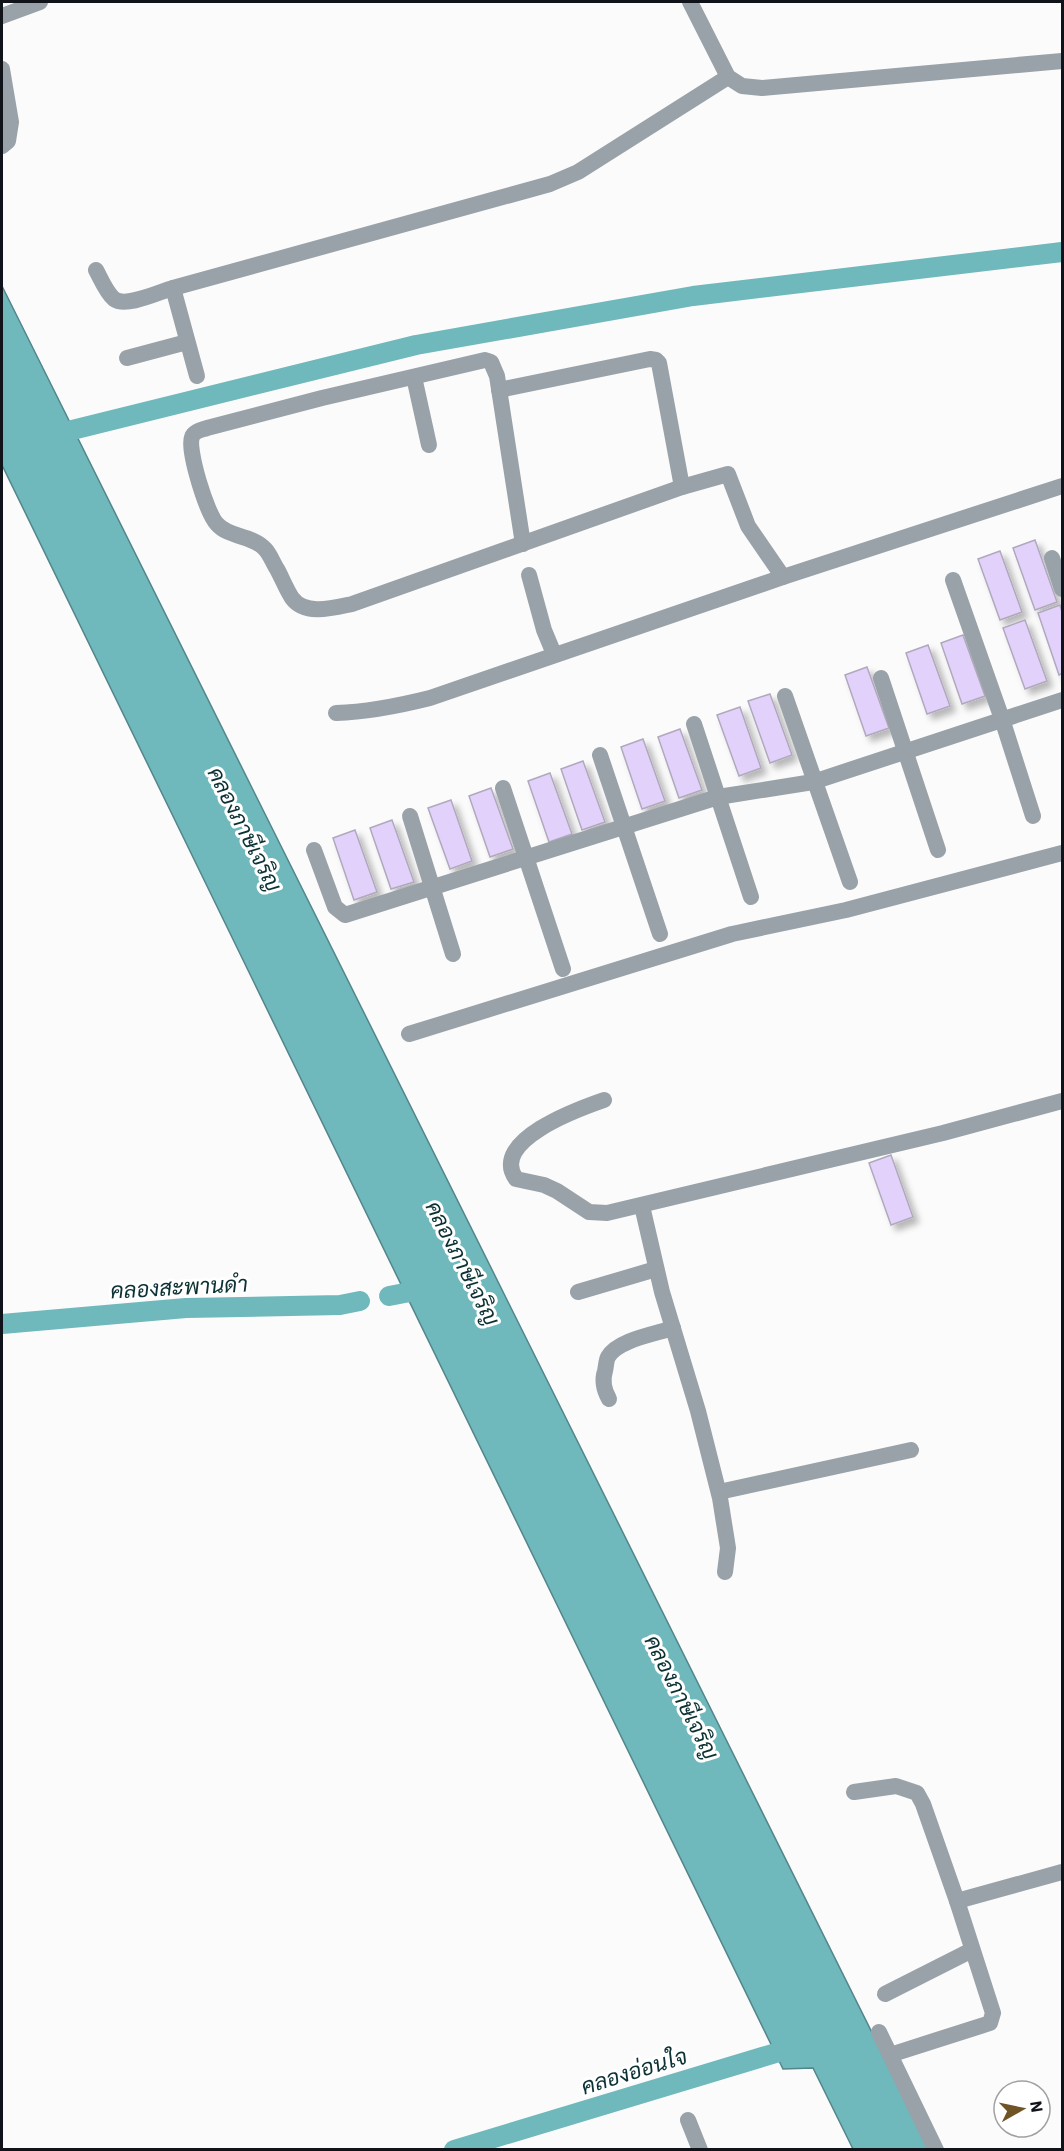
<svg xmlns="http://www.w3.org/2000/svg" width="1064" height="2151" font-family="'IBM Plex Sans',Sarabun,sans-serif">
  <style>
    .water { fill: #6fb8bc; stroke: #53868b; stroke-width: 1.5 }
    .lines { fill: none; stroke-linecap: round; stroke-linejoin: round }
    .canal { stroke: #6fb8bc; stroke-width: 20 }
    .building { fill: #e2d2fb; stroke: #b0a9bd; stroke-width: 1.5; filter: url(#shadow) }
    .minor { stroke: #99a2a8; stroke-width: 16 }
    .tertiary { stroke: #99a2a8; stroke-width: 16 }
    .labels { text-anchor: middle; stroke-width: 6; stroke-linejoin: round; paint-order: stroke }
    .water-label { font-size: 22px; font-style: italic; fill: #0c3134; stroke: #fff }
  </style>
  <defs>
    <filter id="shadow"><feDropShadow dx="5.5" dy="5.5" stdDeviation="3" flood-color="#0004"/></filter>
  </defs>
  <rect width="100%" height="100%" fill="#fbfbfb"/>
  <path class="water" d="M 2,286 L 930,2149 L 853,2149 L 813,2068 L 783,2069 L 2,465 Z"/>
  <g class="lines">
    <g class="canal">
      <path d="M 48,436 L 416,345 L 693,296 L 1062,252"/>
      <path d="M 389,1296 L 431,1288"/>
      <path d="M 2,1324 L 186,1308 L 340,1305 L 360,1301"/>
      <path d="M 454,2150 L 799,2046"/>
    </g>
  </g>
  <g class="building">
    <path d="M 1035,540 L 1057,602 L 1035,610 L 1013,548 Z"/>
    <path d="M 1000,551 L 1022,612 L 1000,620 L 978,559 Z"/>
    <path d="M 1060,605 L 1062,612 L 1062,673 L 1059,675 L 1038,613 Z"/>
    <path d="M 1025,620 L 1047,681 L 1025,689 L 1003,628 Z"/>
    <path d="M 963,635 L 985,696 L 962,704 L 941,643 Z"/>
    <path d="M 928,645 L 950,706 L 927,714 L 906,653 Z"/>
    <path d="M 867,667 L 889,728 L 866,736 L 845,675 Z"/>
    <path d="M 770,694 L 792,755 L 770,763 L 748,701 Z"/>
    <path d="M 740,707 L 761,768 L 739,776 L 717,715 Z"/>
    <path d="M 680,729 L 702,790 L 679,798 L 658,737 Z"/>
    <path d="M 643,739 L 665,801 L 642,809 L 621,747 Z"/>
    <path d="M 583,761 L 605,822 L 582,830 L 561,769 Z"/>
    <path d="M 550,773 L 572,834 L 549,842 L 528,781 Z"/>
    <path d="M 491,788 L 513,849 L 490,857 L 469,796 Z"/>
    <path d="M 451,800 L 472,861 L 450,869 L 428,808 Z"/>
    <path d="M 392,820 L 414,882 L 391,889 L 370,828 Z"/>
    <path d="M 355,830 L 377,892 L 354,900 L 333,838 Z"/>
    <path d="M 891,1155 L 913,1217 L 891,1225 L 869,1163 Z"/>
  </g>
  <g class="lines">
    <g class="minor">
      <path d="M 2,16 L 40,2"/>
      <path d="M 2,69 L 11,122 L 8,141 L 2,146"/>
      <path d="M 96,270 C 101,279 106,292 114,299 C 126,308 159,292 173,288 L 550,184 L 578,172 L 728,77"/>
      <path d="M 173,288 L 197,376"/>
      <path d="M 127,358 L 187,342"/>
      <path d="M 414,377 L 429,445"/>
      <path d="M 499,390 L 650,359 L 656,360 L 659,363 L 682,487"/>
      <path d="M 523,544 L 497,376 L 491,362 L 485,360 L 322,398 L 207,428 C 202,430 194,431 192,437 C 187,450 207,514 217,524 C 229,538 253,535 265,549 C 270,554 273,563 277,569 C 282,578 286,589 292,598 C 305,616 333,608 352,604 L 682,487 L 728,474 L 748,526 L 783,577"/>
      <path d="M 1052,558 L 1062,589"/>
      <path d="M 529,575 L 544,630 L 554,654"/>
      <path d="M 953,580 L 1002,719 L 1033,816"/>
      <path d="M 881,678 L 938,850"/>
      <path d="M 785,696 L 850,882"/>
      <path d="M 336,713 C 369,712 398,706 430,698 L 783,577 L 1062,486"/>
      <path d="M 694,724 L 751,897"/>
      <path d="M 600,755 L 660,934"/>
      <path d="M 503,788 L 563,969"/>
      <path d="M 410,816 L 453,954"/>
      <path d="M 314,850 L 335,907 L 345,915 L 718,797 L 813,782 L 1062,700"/>
      <path d="M 409,1034 L 732,934 L 846,910 L 1062,853"/>
      <path d="M 604,1100 C 578,1109 489,1141 516,1179 L 544,1185 L 557,1191 L 589,1212 L 607,1213 L 943,1133 L 1062,1101"/>
      <path d="M 642,1206 L 662,1292 L 698,1411 L 720,1498 L 728,1548 L 725,1572"/>
      <path d="M 578,1292 L 656,1269"/>
      <path d="M 609,1399 C 604,1390 602,1380 605,1371 C 606,1367 606,1361 608,1357 C 617,1340 655,1334 673,1328"/>
      <path d="M 719,1492 L 911,1450"/>
      <path d="M 854,1792 L 896,1786 L 917,1793 L 923,1804 L 957,1901 L 993,2013 L 990,2023 L 890,2055"/>
      <path d="M 957,1901 L 1062,1872"/>
      <path d="M 885,1994 L 972,1950"/>
      <path d="M 879,2032 L 936,2150"/>
      <path d="M 688,2120 L 700,2150"/>
    </g>
    <path class="tertiary" d="M 690,2 L 728,77 L 742,86 L 762,88 L 1062,61"/>
  </g>
  <g class="labels">
    <g class="water-label">
      <text transform="translate(245 829) rotate(63)" y="8">คลองภาษีเจริญ</text>
      <text transform="translate(463 1263) rotate(63)" y="8">คลองภาษีเจริญ</text>
      <text transform="translate(179 1287) rotate(-3)" y="8">คลองสะพานดำ</text>
      <text transform="translate(682 1697) rotate(63)" y="8">คลองภาษีเจริญ</text>
      <text transform="translate(634 2071) rotate(-17)" y="8">คลองอ่อนใจ</text>
    </g>
  </g>
  <rect width="1064" height="2151" fill="none" stroke="#11131a" stroke-width="6"/>
  <g transform="translate(1022 2109) rotate(81)"><circle r="28" fill="#ffffff" stroke="#a0a1a3" stroke-width="1.5"/>
  <path d="M0-4.5L10 22L0 15L-10 22Z" fill="#6f5426"/>
  <text y="-9" font-size="16" font-weight="bold" text-anchor="middle" fill="#11131a">N</text>
  </g>
</svg>
